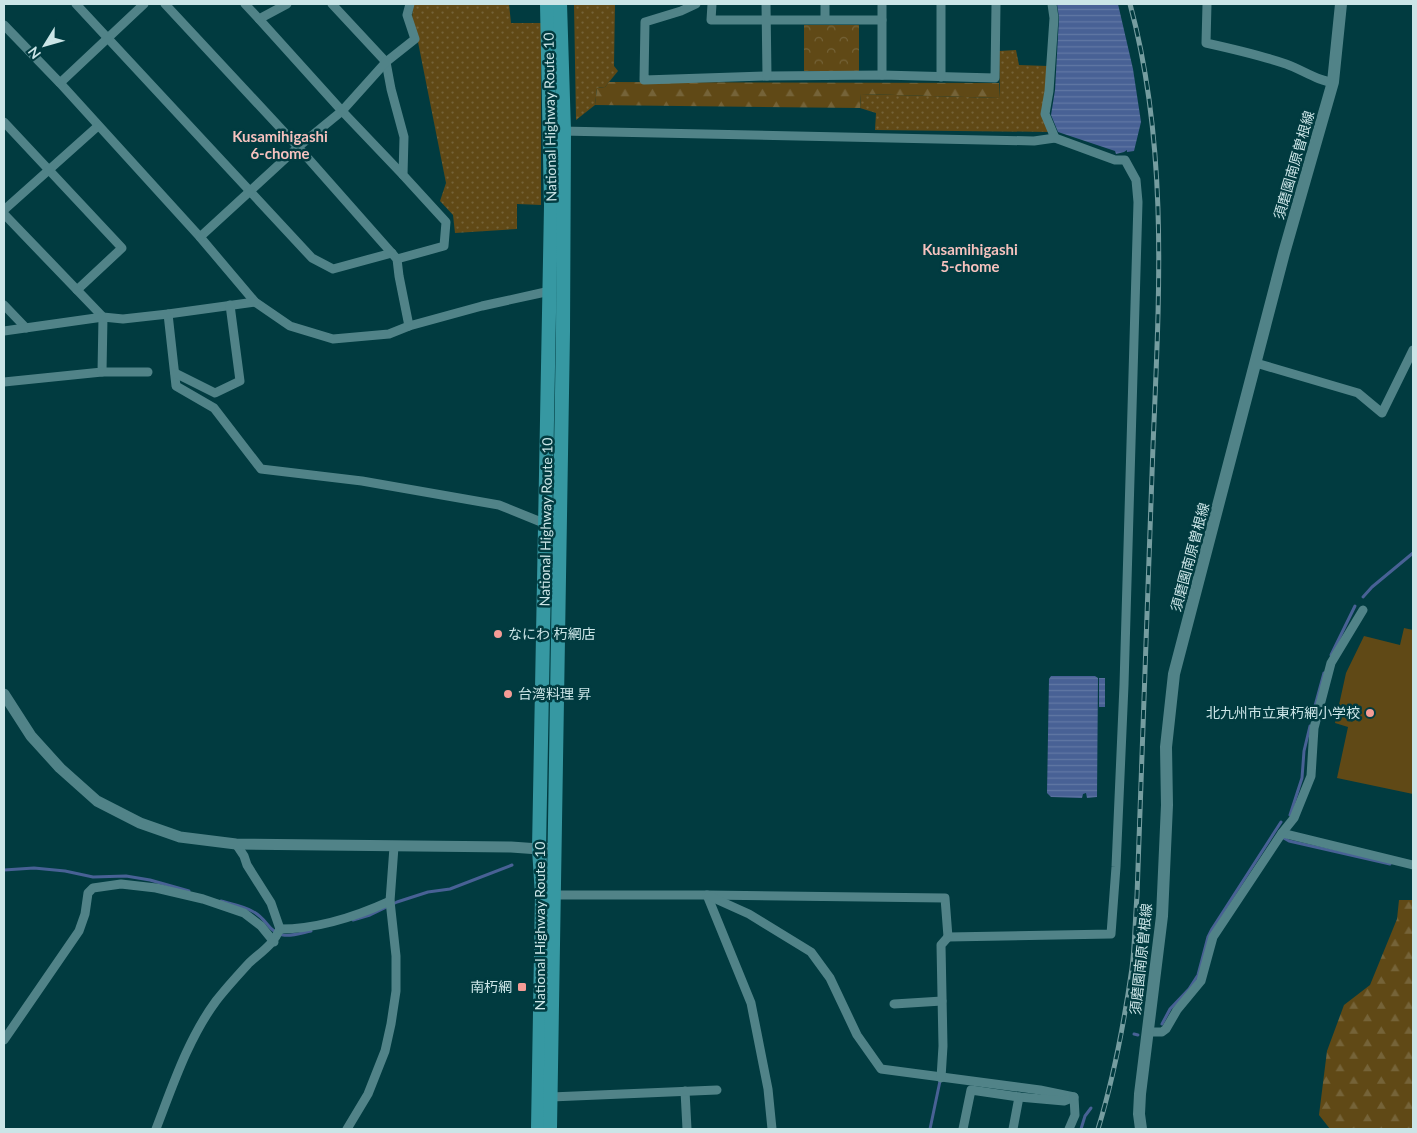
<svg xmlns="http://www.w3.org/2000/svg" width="1417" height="1133" font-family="Lato,'Noto Sans JP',sans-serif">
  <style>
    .grass { fill: url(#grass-dots) }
    .forest { fill: url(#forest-firs) }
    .park { fill: url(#park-crowns) }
    .pitch { fill: #604916 }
    .water { fill: url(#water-rules) }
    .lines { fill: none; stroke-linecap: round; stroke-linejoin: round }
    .stream { stroke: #486195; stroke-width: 3 }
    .minor { stroke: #518388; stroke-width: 9 }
    .tertiary { stroke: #518388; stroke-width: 11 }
    .secondary { stroke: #518388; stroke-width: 12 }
    .trunk { stroke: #3698a2; stroke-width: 14 }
    .rail-casing { stroke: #759da0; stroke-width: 5 }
    .rail { stroke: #013b40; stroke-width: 3; stroke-dasharray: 9; stroke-linecap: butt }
    .poi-dot { fill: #f59c96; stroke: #013b40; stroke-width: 2 }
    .labels { text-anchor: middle; stroke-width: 5; stroke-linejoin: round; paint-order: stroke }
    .street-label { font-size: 14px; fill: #cbe5e7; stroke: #013b40 }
    .poi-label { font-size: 14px; fill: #cbe5e7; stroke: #013b40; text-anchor: start }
    .neighbourhood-label { font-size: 15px; font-weight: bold; fill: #f6c2be; stroke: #013b40 }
  </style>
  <defs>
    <pattern id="grass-dots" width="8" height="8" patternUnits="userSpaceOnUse" patternTransform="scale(1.25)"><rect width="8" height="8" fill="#604916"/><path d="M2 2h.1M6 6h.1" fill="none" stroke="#756338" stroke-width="1.8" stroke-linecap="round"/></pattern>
    <pattern id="forest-firs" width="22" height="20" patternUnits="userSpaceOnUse" patternTransform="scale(1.25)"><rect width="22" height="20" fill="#604916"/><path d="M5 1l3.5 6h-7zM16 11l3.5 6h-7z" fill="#756338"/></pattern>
    <pattern id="park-crowns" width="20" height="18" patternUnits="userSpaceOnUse" patternTransform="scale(1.25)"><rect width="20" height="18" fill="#604916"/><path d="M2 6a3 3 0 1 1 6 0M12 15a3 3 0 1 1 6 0" fill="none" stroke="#756338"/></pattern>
    <pattern id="water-rules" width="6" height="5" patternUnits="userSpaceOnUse" patternTransform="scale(1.25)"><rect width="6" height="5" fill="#486195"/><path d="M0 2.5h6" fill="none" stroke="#6178a4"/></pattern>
  </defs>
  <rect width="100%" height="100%" fill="#013b40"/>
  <g class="grass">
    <path d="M 413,4 L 509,4 L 511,23 L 541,23 L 541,205 L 517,204 L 517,229 L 455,233 L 453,215 L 440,201 L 446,183 L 418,42 L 412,20 Z"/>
    <path d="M 574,4 L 615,4 L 614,66 L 618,71 L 605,87 L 597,88 L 595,105 L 576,120 Z"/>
    <path d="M 1016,50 L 1019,65 L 1048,66 L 1047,91 L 1050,132 L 875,130 L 876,113 L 860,108 L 861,94 L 1000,98 L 999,51 Z"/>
  </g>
  <g class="forest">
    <path d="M 609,82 L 999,83 L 1000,98 L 861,94 L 860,108 L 595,105 L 597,88 L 605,87 Z"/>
    <path d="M 1399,900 L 1413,900 L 1413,1129 L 1330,1129 L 1319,1115 L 1327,1051 L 1344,1005 L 1370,985 L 1397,919 Z"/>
  </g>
  <rect class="park" x="804" y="25" width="55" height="46"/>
  <path class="pitch" d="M 1404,628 L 1413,630 L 1413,794 L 1337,778 L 1348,727 L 1335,723 L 1346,673 L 1364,636 L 1400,645 Z"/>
  <g class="water">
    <path d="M 1057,4 L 1118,4 L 1133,69 L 1141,122 L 1134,151 L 1127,152 L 1127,150 L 1124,152 L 1116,154 L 1115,151 L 1058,132 L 1051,115 L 1055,90 L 1059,18 Z"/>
    <path d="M 1051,676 L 1095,676 L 1098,678 L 1097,797 L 1087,798 L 1086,793 L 1083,794 L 1082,798 L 1051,797 L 1047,793 L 1049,679 Z"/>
    <rect x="1099" y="678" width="6" height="29"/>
  </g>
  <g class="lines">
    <g class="stream">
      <path d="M 1363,597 L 1372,587 L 1413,553"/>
      <path d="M 1331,655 L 1355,606"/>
      <path d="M 1312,717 L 1324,673"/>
      <path d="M 1290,815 L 1302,778 L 1304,751 L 1310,726"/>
      <path d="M 1282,837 L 1289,841 L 1390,864"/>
      <path d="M 4,870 L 34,868 L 65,871 L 93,877 L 126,876 L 150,880 L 189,891"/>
      <path d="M 221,901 C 232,904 243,906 252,911 C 258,914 263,919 267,924 C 280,941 293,935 311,931"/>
      <path d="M 353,920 L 370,915 L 397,902 L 428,892 L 450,889 L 512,865"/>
      <path d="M 1162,1024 L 1170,1009 L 1189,989 L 1198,975 L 1208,937 L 1212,929 L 1281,822"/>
      <path d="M 1134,1034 L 1138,1035"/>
      <path d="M 930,1129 L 940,1081"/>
      <path d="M 1081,1129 L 1085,1116 L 1091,1108"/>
    </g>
    <g class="minor">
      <path d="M 76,4 L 312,258 L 333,269 L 392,253"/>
      <path d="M 165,4 L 298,147 L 397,259 L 399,276 L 409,326"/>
      <path d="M 245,4 L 259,19 L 287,4"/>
      <path d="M 332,4 L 386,62 L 391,89 L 404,137 L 403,175 L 446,222 L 444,246 L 397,259"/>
      <path d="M 696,4 L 681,11 L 645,22 L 644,80 L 767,76 L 882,75 L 995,78 L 996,4"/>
      <path d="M 712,4 L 711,20 L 882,20"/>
      <path d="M 766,4 L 767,76"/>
      <path d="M 941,4 L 941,77"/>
      <path d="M 1052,4 L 1054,18 L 1049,91 L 1045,114 L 1055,138"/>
      <path d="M 1207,4 L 1206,43 C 1233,49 1260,55 1286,64 C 1301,69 1319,82 1333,82"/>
      <path d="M 259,19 L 342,111 L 403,175"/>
      <path d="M 825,19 L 825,4"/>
      <path d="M 4,25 L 60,83 L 200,237 L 255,302 L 290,326 L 333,339 L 389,334 L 409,326 L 482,306 L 550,291"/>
      <path d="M 882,75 L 882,4"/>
      <path d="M 60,83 L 144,4"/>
      <path d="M 4,122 L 122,248 L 77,290"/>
      <path d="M 4,210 L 98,126"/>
      <path d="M 4,214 L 103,317 L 102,372 L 4,382"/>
      <path d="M 200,237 L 298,147 L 342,111 L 386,62 L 415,39 L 407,15 L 410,4"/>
      <path d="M 4,305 L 26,328"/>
      <path d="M 168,314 L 176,386 L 214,408 L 261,469 L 362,481 L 499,505 L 546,524"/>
      <path d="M 4,331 L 103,317 L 123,319 L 168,314 L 255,302"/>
      <path d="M 1256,363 L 1358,393 L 1382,413 L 1413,350"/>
      <path d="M 102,372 L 148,372"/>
      <path d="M 175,373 L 215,393 L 240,381 L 230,305"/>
      <path d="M 1282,833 L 1413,865"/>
      <path d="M 549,895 L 707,895 L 945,898 L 948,937 L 1111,934 L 1116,867 L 1124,685 L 1138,202 L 1136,180 L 1125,160 L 1115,160 L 1055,138 L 1034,141 L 561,131"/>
      <path d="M 707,895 L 751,1003 L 768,1089 L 772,1129"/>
      <path d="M 709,896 L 749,914 L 811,952 L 830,978 L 857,1035 L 881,1069 L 1040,1090 L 1074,1097"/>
      <path d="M 280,929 C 318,929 355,917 390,901"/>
      <path d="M 894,1004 L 942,1001"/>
      <path d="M 1148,1032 L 1162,1032 L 1166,1029 L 1177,1010 L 1201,981 L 1213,937 L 1282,833 L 1294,818 L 1311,776 L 1314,728 L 1331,663 L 1363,610"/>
      <path d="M 4,1040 L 79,931 L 85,914 L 88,893 L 93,888 L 121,884 L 156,888 L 203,899 L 244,913 L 261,926 L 274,942"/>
      <path d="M 941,1078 L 943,1046 L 941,945 L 948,937"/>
      <path d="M 685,1091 L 687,1129"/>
      <path d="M 551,1097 L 717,1090"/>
      <path d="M 1019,1097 L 1064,1101 L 1069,1099"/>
      <path d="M 156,1129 C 173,1085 188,1039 216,1001 C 226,988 238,975 249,963 C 261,952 273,945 280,929 L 271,903 L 247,865 L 244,856 L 236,844"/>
      <path d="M 347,1129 L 368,1094 L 385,1051 L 391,1024 L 396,991 L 396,956 L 390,901 L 394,847"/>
      <path d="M 963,1129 L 971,1090 L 1019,1097 L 1013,1129"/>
      <path d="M 1069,1129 L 1075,1115 L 1074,1097"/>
    </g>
    <path class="tertiary" d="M 4,694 L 31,736 L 60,768 L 97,801 L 140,823 L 180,837 L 236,844 L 511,847 L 539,849 L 554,848"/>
    <path class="secondary" d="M 1141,1129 L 1139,1114 L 1140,1094 L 1162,916 L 1167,805 L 1166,747 L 1174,674 L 1284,253 L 1333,82 L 1341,4"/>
    <g class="trunk">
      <path d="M 538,1129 L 542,895 L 539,849 L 551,206 L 547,4"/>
      <path d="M 550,1129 L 563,332 L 564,131 L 560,4"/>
    </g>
    <g class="rail-casing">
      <path id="rail" d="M 1098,1129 C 1114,1077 1124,1023 1132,968 C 1135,945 1135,920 1137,896 C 1142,746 1148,596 1153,446 C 1159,299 1169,148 1130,4"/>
    </g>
    <use href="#rail" class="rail"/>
  </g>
  <g class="poi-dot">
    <circle cx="498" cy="634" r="5"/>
    <circle cx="508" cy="694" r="5"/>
    <circle cx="1370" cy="713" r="5"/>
    <rect x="517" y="982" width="10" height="10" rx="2.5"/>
  </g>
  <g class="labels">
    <g class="street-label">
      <text transform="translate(550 117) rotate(-91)" y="5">National Highway Route 10</text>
      <text transform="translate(1294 165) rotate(-74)" y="5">須磨園南原曽根線</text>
      <text transform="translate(546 522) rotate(-89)" y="5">National Highway Route 10</text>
      <text transform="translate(1190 557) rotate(-75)" y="5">須磨園南原曽根線</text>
      <text transform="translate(540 926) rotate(-90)" y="5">National Highway Route 10</text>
      <text transform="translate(1141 959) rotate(-84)" y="5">須磨園南原曽根線</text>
    </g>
    <g class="poi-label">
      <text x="508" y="639">なにわ 朽網店</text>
      <text x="518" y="699">台湾料理 昇</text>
      <text x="1360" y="718" text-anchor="end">北九州市立東朽網小学校</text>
      <text x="512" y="992" text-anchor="end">南朽網</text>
    </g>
    <g class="neighbourhood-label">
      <text x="280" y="142">Kusamihigashi<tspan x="280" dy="17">6-chome</tspan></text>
      <text x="970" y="255">Kusamihigashi<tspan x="970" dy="17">5-chome</tspan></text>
    </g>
  </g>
  <rect width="1417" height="1133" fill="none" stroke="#cbe5e7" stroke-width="10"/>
  <g transform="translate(45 45) rotate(233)" stroke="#013b40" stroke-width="4" paint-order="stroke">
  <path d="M0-4L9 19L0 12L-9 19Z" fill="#cbe5e7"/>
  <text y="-8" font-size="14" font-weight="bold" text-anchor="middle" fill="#cbe5e7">N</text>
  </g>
</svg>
